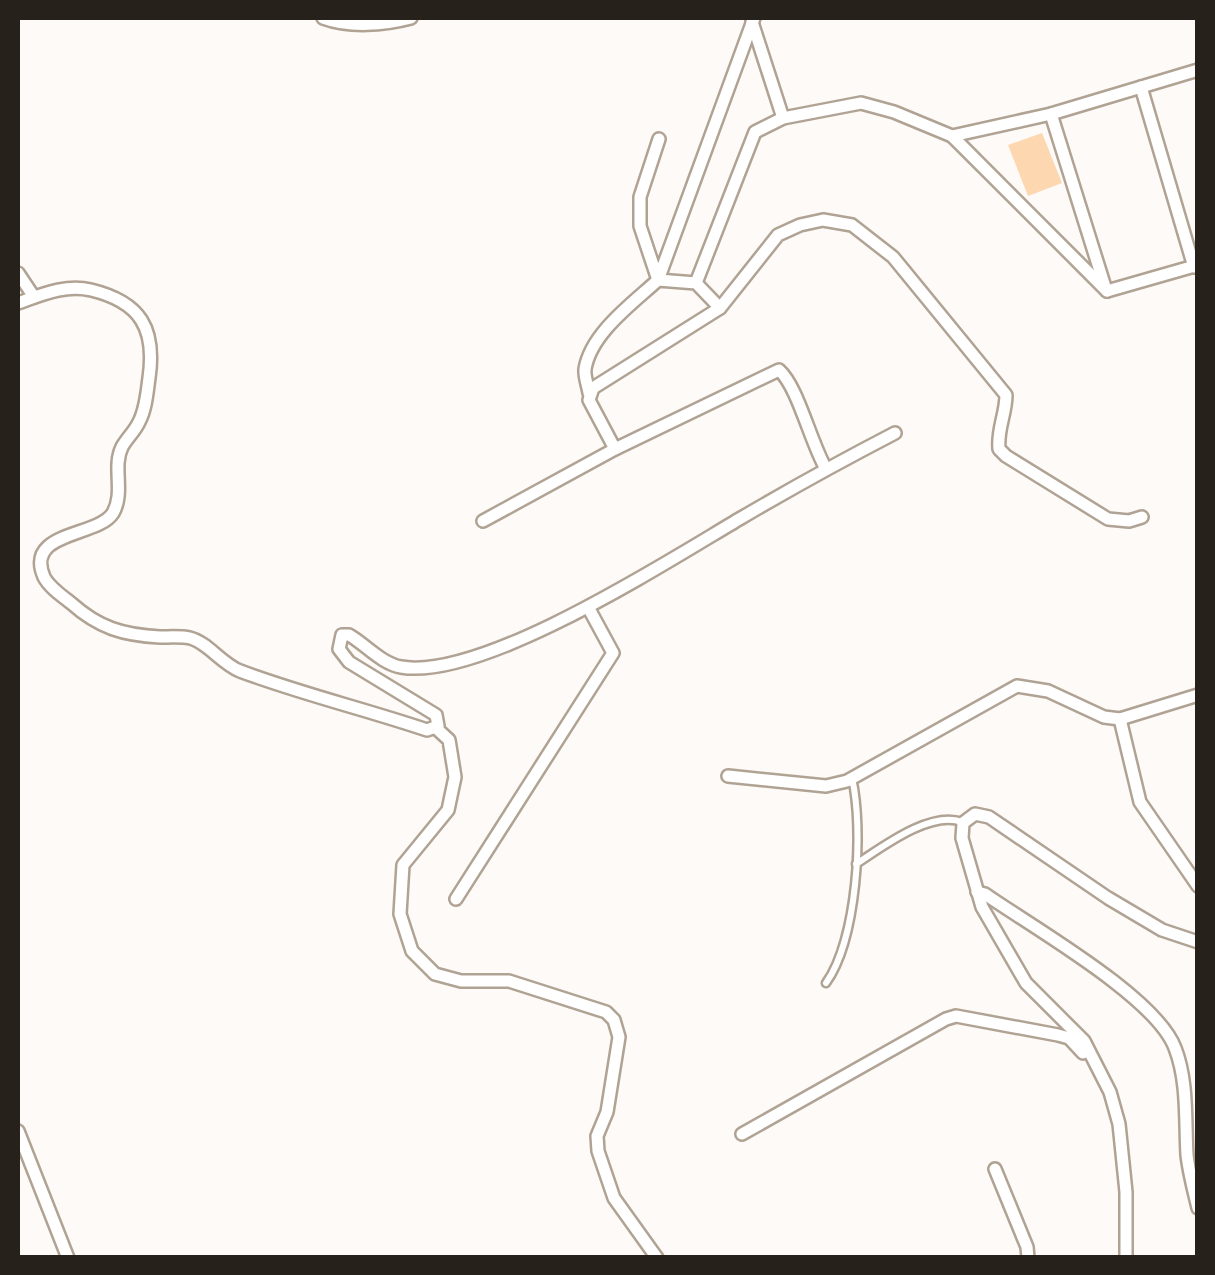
<svg xmlns="http://www.w3.org/2000/svg" width="1215" height="1275" font-family="Signika,sans-serif">
  <style>
    .pitch { fill: #fdd7af }
    .lines { fill: none; stroke-linecap: round; stroke-linejoin: round }
    .lane-casing { stroke: #b1a394; stroke-width: 11 }
    .street-casing { stroke: #b1a394; stroke-width: 16 }
    .lane { stroke: #fff; stroke-width: 6 }
    .street { stroke: #fff; stroke-width: 11 }
  </style>
  <rect width="100%" height="100%" fill="#fdfaf7"/>
  <path class="pitch" d="M 1042,133 L 1062,183 L 1028,196 L 1008,145 Z"/>
  <g class="lines">
    <g class="lane-casing">
      <g id="lane">
        <path d="M 856,864 C 881,848 930,810 962,822"/>
        <path d="M 826,983 C 857,940 864,830 852,778"/>
      </g>
    </g>
    <g class="street-casing">
      <g id="street">
        <path d="M 323,18 C 350,28 384,25 411,18"/>
        <path d="M 752,22 L 783,118"/>
        <path d="M 1141,87 L 1194,267"/>
        <path d="M 1051,114 L 1105,287"/>
        <path d="M 952,136 L 1107,291"/>
        <path d="M 659,139 L 640,197 L 640,226 L 658,280 L 754,18"/>
        <path d="M 18,273 L 34,297"/>
        <path d="M 696,283 L 755,132 L 783,118 L 861,103 L 894,112 L 952,136 L 1051,114 L 1198,70"/>
        <path d="M 1107,291 L 1198,265"/>
        <path d="M 18,303 C 41,295 65,284 91,290 C 141,302 156,329 149,378 C 147,392 146,409 139,422 C 135,431 127,438 122,447 C 112,467 125,492 113,513 C 98,537 24,531 44,577 C 49,587 62,596 71,603 C 99,628 123,635 160,637 C 169,637 181,636 190,638 C 207,642 222,664 240,671 C 301,694 365,709 427,730 L 438,726 L 436,715 L 349,662 L 339,649 L 342,635 L 349,635 C 365,644 382,664 401,667 C 482,681 668,561 741,518 C 792,488 843,460 895,433"/>
        <path d="M 589,393 C 588,386 584,376 585,369 C 591,333 633,303 658,280 L 696,283 L 720,308"/>
        <path d="M 615,449 L 589,400 L 593,388 L 720,308 L 778,235 L 800,225 L 823,220 L 852,225 L 893,257 L 1006,395 C 1006,414 997,429 999,449 L 1006,456 L 1108,519 L 1129,521 L 1142,517"/>
        <path d="M 483,521 L 615,449 L 779,370 C 798,387 810,441 826,469"/>
        <path d="M 1120,719 L 1140,802 L 1198,886"/>
        <path d="M 436,728 L 449,740 L 455,777 L 448,810 L 403,865 L 400,914 L 412,951 L 435,974 L 461,981 L 509,981 L 606,1012 L 614,1020 L 619,1037 L 607,1112 L 597,1136 L 598,1151 L 614,1198 L 657,1258"/>
        <path d="M 728,776 L 826,786 L 847,781 L 1017,686 L 1048,691 L 1104,717 L 1120,719 L 1198,695"/>
        <path d="M 977,892 L 985,894 C 1032,927 1156,997 1175,1048 C 1188,1081 1185,1121 1187,1155 C 1189,1173 1194,1191 1198,1208"/>
        <path d="M 456,899 L 613,653 L 588,607"/>
        <path d="M 18,1131 L 68,1258"/>
        <path d="M 742,1134 L 946,1019 L 956,1016 L 1058,1035 L 1069,1038 L 1083,1053"/>
        <path d="M 995,1169 L 1027,1247 L 1028,1258"/>
        <path d="M 1126,1258 L 1126,1192 L 1119,1124 L 1110,1092 L 1084,1041 L 1026,983 L 982,907 L 962,838 L 963,823 L 975,814 L 989,817 L 1108,898 L 1162,930 L 1198,942"/>
      </g>
    </g>
    <use href="#lane" class="lane"/>
    <use href="#street" class="street"/>
  </g>
  <rect width="1215" height="1275" fill="none" stroke="#27211b" stroke-width="40"/>
</svg>
